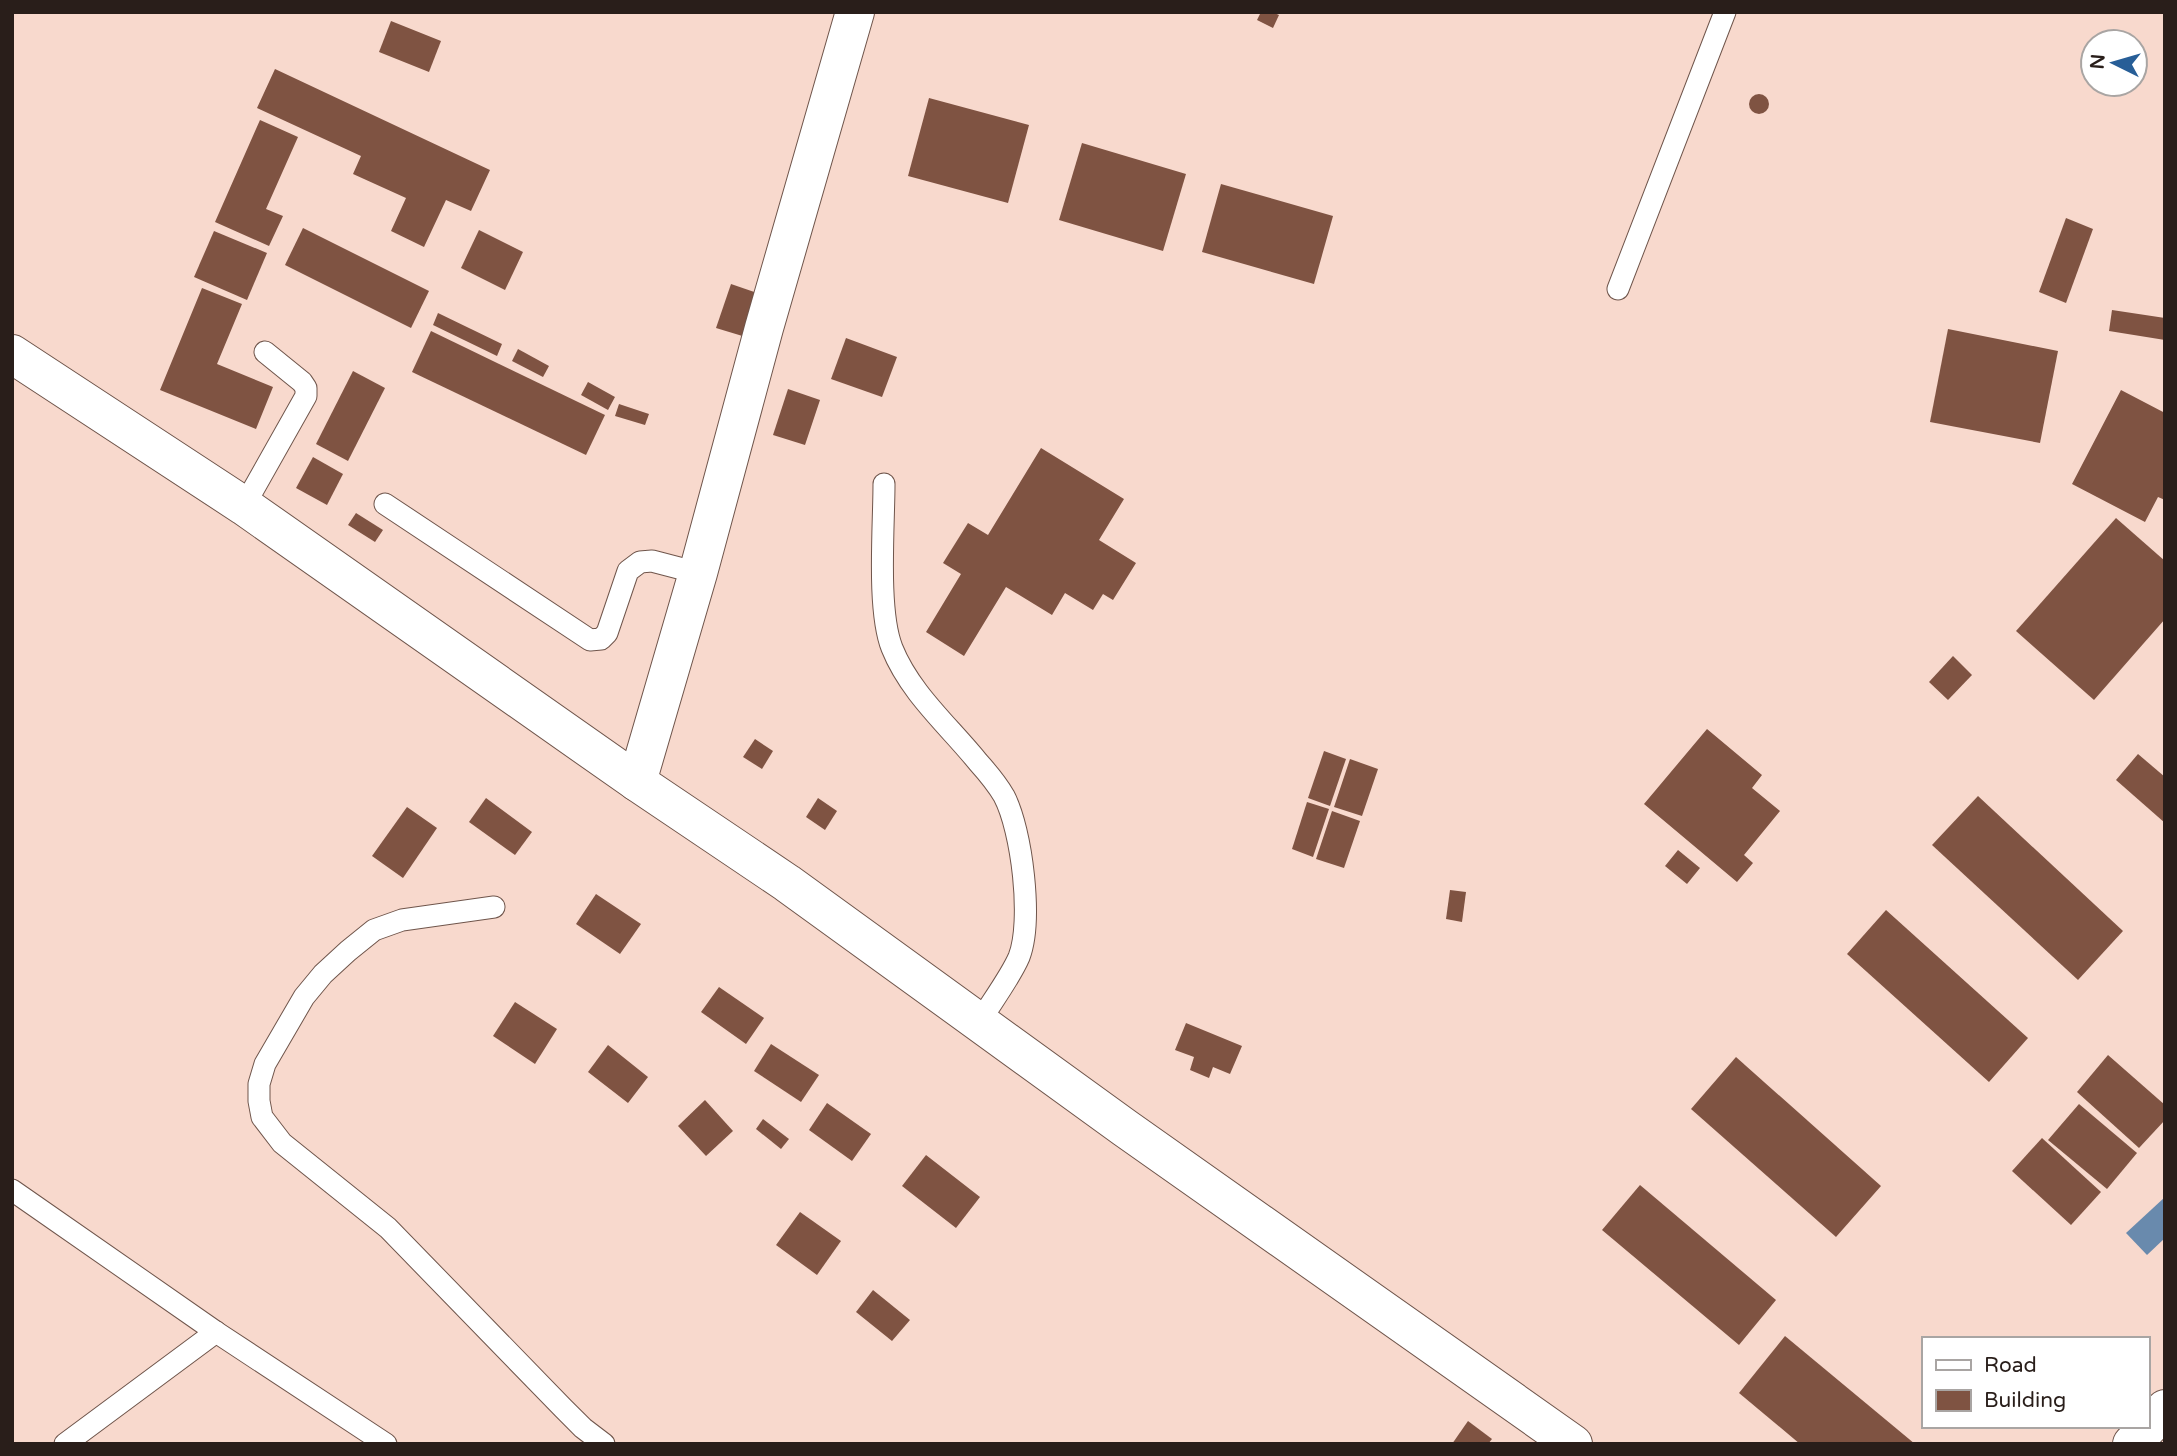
<svg xmlns="http://www.w3.org/2000/svg" width="2177" height="1456" font-family="'Varela Round',sans-serif">
  <style>
    .water { fill: #698aad }
    .building { fill: #7f5342 }
    .lines { fill: none; stroke-linecap: round; stroke-linejoin: round }
    .service-casing { stroke: #6f554b; stroke-width: 23 }
    .minor-casing { stroke: #6f554b; stroke-width: 40 }
    .service { stroke: #fff; stroke-width: 21 }
    .minor { stroke: #fff; stroke-width: 38 }
  </style>
  <rect width="100%" height="100%" fill="#f8d9cd"/>
  <path class="water" d="M 2165,1197 L 2165,1238 L 2147,1255 L 2126,1233 Z"/>
  <g class="building">
    <path d="M 1261,12 L 1272,12 L 1279,15 L 1273,28 L 1257,20 Z"/>
    <path d="M 391,21 L 441,41 L 429,72 L 379,52 Z"/>
    <path d="M 275,69 L 490,170 L 471,211 L 446,200 L 424,247 L 391,231 L 406,198 L 353,174 L 361,156 L 257,108 Z"/>
    <circle cx="1759" cy="104" r="10"/>
    <path d="M 929,98 L 1029,125 L 1008,203 L 908,176 Z"/>
    <path d="M 260,120 L 298,137 L 266,209 L 283,216 L 269,246 L 215,222 Z"/>
    <path d="M 1082,143 L 1186,174 L 1163,251 L 1059,220 Z"/>
    <path d="M 1221,184 L 1333,216 L 1314,284 L 1202,252 Z"/>
    <path d="M 2066,218 L 2093,229 L 2066,303 L 2039,292 Z"/>
    <path d="M 303,228 L 429,291 L 411,328 L 285,265 Z"/>
    <path d="M 479,230 L 523,252 L 505,290 L 461,268 Z"/>
    <path d="M 214,231 L 267,253 L 247,300 L 194,277 Z"/>
    <path d="M 731,284 L 763,295 L 749,338 L 716,328 Z"/>
    <path d="M 202,288 L 242,304 L 217,364 L 273,387 L 256,429 L 160,390 Z"/>
    <path d="M 2112,310 L 2165,318 L 2165,340 L 2109,331 Z"/>
    <path d="M 438,313 L 502,344 L 497,356 L 433,325 Z"/>
    <path d="M 1948,329 L 2058,351 L 2040,443 L 1930,422 Z"/>
    <path d="M 431,331 L 605,415 L 586,455 L 412,372 Z"/>
    <path d="M 846,338 L 897,357 L 882,397 L 831,379 Z"/>
    <path d="M 518,349 L 549,366 L 543,377 L 512,361 Z"/>
    <path d="M 353,371 L 385,388 L 348,461 L 316,444 Z"/>
    <path d="M 588,382 L 615,397 L 608,410 L 581,395 Z"/>
    <path d="M 788,389 L 820,400 L 805,445 L 773,435 Z"/>
    <path d="M 2121,390 L 2165,413 L 2165,500 L 2158,497 L 2145,522 L 2072,484 Z"/>
    <path d="M 619,404 L 649,414 L 645,425 L 615,416 Z"/>
    <path d="M 1041,448 L 1124,499 L 1099,540 L 1136,563 L 1113,600 L 1103,594 L 1093,610 L 1065,593 L 1052,615 L 1006,587 L 964,656 L 926,632 L 961,574 L 943,563 L 968,523 L 988,535 Z"/>
    <path d="M 313,457 L 343,474 L 327,505 L 296,488 Z"/>
    <path d="M 356,513 L 383,530 L 375,542 L 348,525 Z"/>
    <path d="M 2116,518 L 2165,561 L 2165,619 L 2094,700 L 2016,631 Z"/>
    <path d="M 1953,656 L 1972,675 L 1948,700 L 1929,682 Z"/>
    <path d="M 1707,729 L 1762,775 L 1752,788 L 1780,811 L 1744,855 L 1753,863 L 1737,882 L 1644,804 Z"/>
    <path d="M 755,739 L 773,751 L 762,769 L 743,757 Z"/>
    <path d="M 1324,751 L 1346,759 L 1330,806 L 1308,798 Z"/>
    <path d="M 2138,754 L 2165,777 L 2165,823 L 2116,780 Z"/>
    <path d="M 1350,759 L 1378,769 L 1362,816 L 1334,807 Z"/>
    <path d="M 1978,796 L 2123,931 L 2078,980 L 1932,845 Z"/>
    <path d="M 486,798 L 532,832 L 515,855 L 469,822 Z"/>
    <path d="M 818,798 L 837,811 L 825,830 L 806,817 Z"/>
    <path d="M 1307,802 L 1329,809 L 1313,857 L 1292,849 Z"/>
    <path d="M 407,807 L 437,828 L 403,878 L 372,856 Z"/>
    <path d="M 1332,811 L 1360,821 L 1344,868 L 1316,859 Z"/>
    <path d="M 1678,850 L 1700,868 L 1687,884 L 1665,866 Z"/>
    <path d="M 1450,890 L 1466,892 L 1462,922 L 1446,919 Z"/>
    <path d="M 596,894 L 641,924 L 620,954 L 576,924 Z"/>
    <path d="M 1886,910 L 2028,1038 L 1989,1082 L 1847,954 Z"/>
    <path d="M 719,987 L 764,1018 L 746,1044 L 701,1012 Z"/>
    <path d="M 515,1002 L 557,1029 L 535,1064 L 493,1036 Z"/>
    <path d="M 1186,1023 L 1242,1046 L 1230,1074 L 1213,1067 L 1209,1078 L 1190,1070 L 1194,1057 L 1175,1050 Z"/>
    <path d="M 771,1044 L 819,1075 L 801,1102 L 754,1071 Z"/>
    <path d="M 608,1045 L 648,1077 L 628,1103 L 588,1072 Z"/>
    <path d="M 2108,1055 L 2165,1105 L 2165,1120 L 2139,1148 L 2077,1092 Z"/>
    <path d="M 1736,1057 L 1881,1186 L 1836,1237 L 1691,1109 Z"/>
    <path d="M 705,1100 L 733,1131 L 706,1156 L 678,1126 Z"/>
    <path d="M 827,1103 L 871,1134 L 852,1161 L 809,1130 Z"/>
    <path d="M 2079,1104 L 2137,1153 L 2107,1189 L 2048,1140 Z"/>
    <path d="M 763,1119 L 789,1139 L 781,1149 L 756,1129 Z"/>
    <path d="M 2042,1138 L 2101,1192 L 2071,1225 L 2012,1171 Z"/>
    <path d="M 926,1155 L 980,1197 L 956,1228 L 902,1186 Z"/>
    <path d="M 1640,1185 L 1776,1300 L 1739,1345 L 1602,1230 Z"/>
    <path d="M 800,1212 L 841,1241 L 817,1275 L 776,1245 Z"/>
    <path d="M 873,1290 L 910,1320 L 892,1341 L 856,1312 Z"/>
    <path d="M 1785,1336 L 1915,1444 L 1800,1444 L 1739,1393 Z"/>
    <path d="M 1468,1421 L 1492,1439 L 1488,1444 L 1452,1444 Z"/>
  </g>
  <g class="lines">
    <g class="service-casing">
      <g id="service">
        <path d="M 1618,289 L 1725,12"/>
        <path d="M 884,484 C 884,527 877,610 892,648 C 910,693 949,726 978,762 C 987,772 997,784 1004,796 C 1022,830 1033,921 1019,957 C 1011,976 991,1003 980,1021"/>
        <path d="M 385,504 L 590,640 L 601,639 L 607,633 L 628,571 L 640,562 L 652,561 L 698,573"/>
        <path d="M 244,506 L 306,396 L 306,388 L 302,382 L 265,352"/>
        <path d="M 494,907 L 402,920 L 374,930 L 348,951 L 323,974 L 304,997 L 265,1064 L 259,1084 L 259,1101 L 262,1117 L 282,1143 L 388,1228 L 563,1408 L 583,1428 L 604,1444"/>
        <path d="M 12,1190 L 216,1332 L 386,1444"/>
        <path d="M 65,1444 L 216,1332"/>
      </g>
    </g>
    <g class="minor-casing">
      <g id="minor">
        <path d="M 855,12 L 764,328 L 698,573 L 637,782 L 787,883 L 1125,1128 L 1573,1444"/>
        <path d="M 12,354 L 244,506 L 637,782"/>
        <path d="M 2132,1444 L 2165,1409"/>
      </g>
    </g>
    <use href="#service" class="service"/>
    <use href="#minor" class="minor"/>
  </g>
  <rect width="2177" height="1456" fill="none" stroke="#291e1a" stroke-width="28"/>
  <rect x="1922" y="1337" width="228" height="91" fill="#ffffff" stroke="#a9a5a3" stroke-width="2"/>
  <rect x="1936" y="1360" width="35" height="10" fill="#ffffff" stroke="#a9a5a3" stroke-width="2"/>
  <text x="1984" y="1372" font-size="21" fill="#291e1a">Road</text>
  <rect x="1936" y="1390" width="35" height="21" fill="#7f5342" stroke="#a9a5a3" stroke-width="2"/>
  <text x="1984" y="1407" font-size="21" fill="#291e1a">Building</text>
  <g transform="translate(2114 63) rotate(275)"><circle r="33" fill="#ffffff" stroke="#a9a5a3" stroke-width="2"/>
  <path d="M0-5L12 26L0 18L-12 26Z" fill="#275e97"/>
  <text y="-10" font-size="19" font-weight="bold" text-anchor="middle" fill="#291e1a">N</text>
  </g>
</svg>
